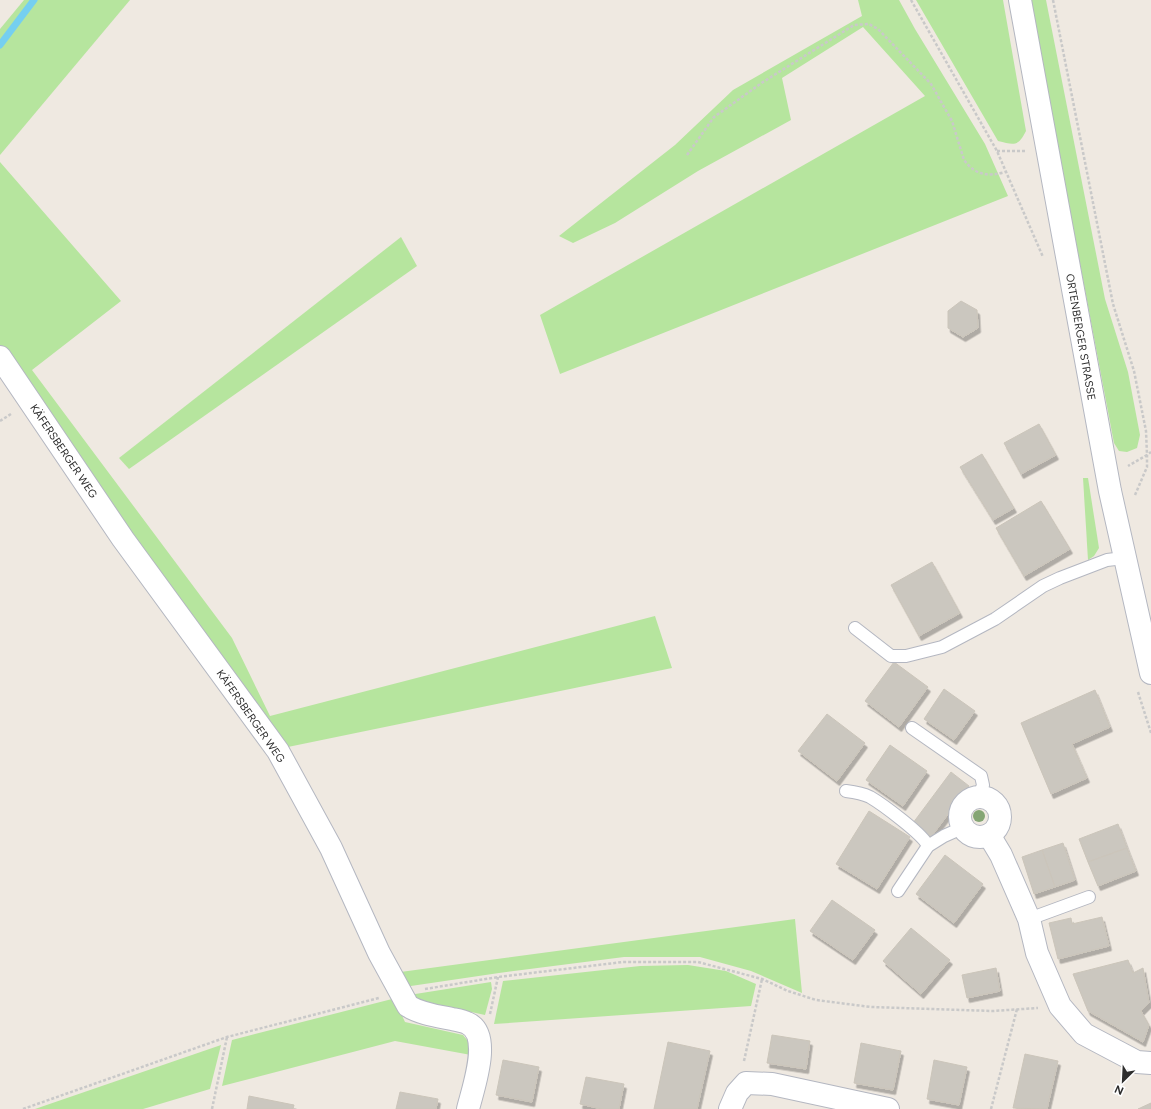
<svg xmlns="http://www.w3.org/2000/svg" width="1151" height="1109" font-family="Figtree,sans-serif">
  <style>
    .green { fill: #b6e59e }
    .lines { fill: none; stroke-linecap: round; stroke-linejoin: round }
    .stream { stroke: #75cff0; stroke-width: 7 }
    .building { fill: #cbc7bf; stroke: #cbc5ba; filter: url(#shadow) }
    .service-casing { stroke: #b4b7c1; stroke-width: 14 }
    .minor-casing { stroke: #b4b7c1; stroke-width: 24 }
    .secondary-casing { stroke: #b4b7c1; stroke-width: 24 }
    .path { stroke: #c9c9c9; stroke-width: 2.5; stroke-dasharray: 3 2; stroke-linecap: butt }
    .service { stroke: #fff; stroke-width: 12 }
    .minor { stroke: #fff; stroke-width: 22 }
    .secondary { stroke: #fff; stroke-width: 22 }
    .tree { fill: #84a574 }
    .labels { text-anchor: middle; stroke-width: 3; stroke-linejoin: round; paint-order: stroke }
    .street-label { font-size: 11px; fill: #2e2e2e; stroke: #fff }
  </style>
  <defs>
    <filter id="shadow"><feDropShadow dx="2.5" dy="4.5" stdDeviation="0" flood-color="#0004"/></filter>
  </defs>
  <rect width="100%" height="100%" fill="#efe9e1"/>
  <g class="green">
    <path d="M 24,0 L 130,0 L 0,155 L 0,29 Z"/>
    <path d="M 858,0 L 899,0 L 915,29 L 985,144 L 1008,196 L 560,374 L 540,315 L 925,96 L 863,27 L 782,78 L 791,120 L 698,171 L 615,223 L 573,243 L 559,236 L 675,145 L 733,90 L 862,16 Z"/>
    <path d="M 916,0 L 1003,0 L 1026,131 C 1018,147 1014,145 998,141 Z"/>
    <path d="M 1030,0 L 1046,0 L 1105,299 L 1128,372 L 1140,435 L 1137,448 L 1127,452 L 1119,451 L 1114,443 Z"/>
    <path d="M 0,162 L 121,301 L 32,370 L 232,638 L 270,716 L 655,616 L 672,668 L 283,748 L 0,352 Z"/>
    <path d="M 401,237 L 417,266 L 129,469 L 119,458 Z"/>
    <path d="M 1083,478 L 1088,478 L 1099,548 L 1094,556 L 1088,560 Z"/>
    <path d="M 795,919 L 802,993 L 751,971 L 700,957 L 624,957 L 499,973 L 404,987 L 393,973 Z"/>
    <path d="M 688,965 L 726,971 L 756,984 L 751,1006 L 494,1024 L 503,981 L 640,966 Z"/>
    <path d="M 491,982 L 492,989 L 485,1015 L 412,999 L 409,995 Z"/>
    <path d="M 392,999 L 396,1003 L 405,1022 L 463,1035 L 472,1046 L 471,1055 L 395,1041 L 222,1086 L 232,1040 Z"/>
    <path d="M 221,1045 L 210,1089 L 143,1109 L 35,1109 Z"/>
  </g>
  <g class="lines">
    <path class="stream" d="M 0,45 L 34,0"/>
  </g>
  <g class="building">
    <path d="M 961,301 L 977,310 L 978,328 L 963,337 L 948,328 L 948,311 Z"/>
    <path d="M 1039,424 L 1056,455 L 1021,474 L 1004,443 Z"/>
    <path d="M 982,454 L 1014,508 L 993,520 L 960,467 Z"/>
    <path d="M 1041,501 L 1070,549 L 1024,576 L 996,528 Z"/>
    <path d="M 932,562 L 960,613 L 919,636 L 891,585 Z"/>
    <path d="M 894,662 L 928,687 L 899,727 L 865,701 Z"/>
    <path d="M 944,689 L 975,711 L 954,740 L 924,719 Z"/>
    <path d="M 1095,690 L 1110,727 L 1072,744 L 1087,778 L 1051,794 L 1021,723 Z"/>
    <path d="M 827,714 L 865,743 L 837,781 L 798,751 Z"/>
    <path d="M 890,745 L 927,771 L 903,806 L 866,780 Z"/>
    <path d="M 951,772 L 969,786 L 931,837 L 913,823 Z"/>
    <path d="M 869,811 L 910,837 L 877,889 L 836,864 Z"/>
    <path d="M 1118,824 L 1127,848 L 1088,862 L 1079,839 Z"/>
    <path d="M 1063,843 L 1075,880 L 1055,887 L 1042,850 Z"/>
    <path d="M 1127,848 L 1136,871 L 1098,886 L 1088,862 Z"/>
    <path d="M 1042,850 L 1055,887 L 1034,894 L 1022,857 Z"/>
    <path d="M 945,855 L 983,884 L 954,923 L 916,894 Z"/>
    <path d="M 832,900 L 875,930 L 853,960 L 810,931 Z"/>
    <path d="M 1102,917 L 1109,946 L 1058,959 L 1049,923 L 1071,918 L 1072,924 Z"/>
    <path d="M 911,928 L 950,960 L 921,994 L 883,961 Z"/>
    <path d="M 1128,960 L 1133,973 L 1143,968 L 1149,1003 L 1141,1011 L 1149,1025 L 1143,1042 L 1088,1011 L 1073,974 Z"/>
    <path d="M 996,968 L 1000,991 L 967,998 L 962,975 Z"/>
    <path d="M 772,1035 L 810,1041 L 806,1069 L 767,1063 Z"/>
    <path d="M 668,1042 L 710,1051 L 697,1109 L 654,1109 Z"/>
    <path d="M 861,1043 L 901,1051 L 893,1090 L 854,1083 Z"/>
    <path d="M 1025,1054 L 1058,1061 L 1047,1109 L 1013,1108 Z"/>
    <path d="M 503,1060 L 539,1067 L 532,1102 L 496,1095 Z"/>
    <path d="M 934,1060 L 967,1067 L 959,1105 L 927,1099 Z"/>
    <path d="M 586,1077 L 624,1084 L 619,1109 L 602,1109 L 580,1104 Z"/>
    <path d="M 400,1092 L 438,1099 L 436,1109 L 396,1109 Z"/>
    <path d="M 249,1096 L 294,1105 L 293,1109 L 247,1109 Z"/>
    <path d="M 1151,1103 L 1151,1109 L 1138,1109 Z"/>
  </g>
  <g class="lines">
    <g class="service-casing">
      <g id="service">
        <path d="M 855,628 L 891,656 L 906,656 L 942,647 L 995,619 L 1043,586 L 1060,578 L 1107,560 L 1124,558"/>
        <path d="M 912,728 L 981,776 L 983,785 L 979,797"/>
        <path d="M 846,791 C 854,792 862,793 870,797 C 882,804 924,835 928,846"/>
        <path d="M 898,891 L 928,846 L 944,836 L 962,828"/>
        <path d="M 1029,919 L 1089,897"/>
      </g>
    </g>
    <g class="minor-casing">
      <g id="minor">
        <path d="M 0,357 L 123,539 L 278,751 L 331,848 L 379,953 L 408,1006 C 421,1014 437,1016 452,1019 C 457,1020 463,1021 467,1023 C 493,1034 473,1088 468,1109"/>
        <circle cx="980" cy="817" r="20"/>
        <path d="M 989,835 L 1001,855 L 1029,919 L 1037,953 L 1060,1006 L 1084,1034 L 1137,1062 L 1151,1063"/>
        <path d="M 730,1109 L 737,1093 L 746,1083 L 772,1084 L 888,1109"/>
      </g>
    </g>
    <g class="secondary-casing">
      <path id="secondary" d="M 1020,0 L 1110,491 L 1151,673"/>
    </g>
    <g class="path">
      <path d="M 911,0 L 997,151 L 1043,257"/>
      <path d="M 1053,0 L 1113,304 L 1134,371 L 1146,431 L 1147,455 L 1128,466"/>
      <path d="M 997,151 L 1025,151"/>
      <path d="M 687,155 L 714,117 L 763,82 L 854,25 L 869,24 L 878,29 L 931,84 L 952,121 L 964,160 C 975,175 988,177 1005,172"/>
      <path d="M 0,421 L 11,414"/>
      <path d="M 1135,495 L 1147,467 L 1147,455 L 1151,452"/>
      <path d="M 1138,692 L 1151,733"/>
      <path d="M 425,989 L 498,977 L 623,962 L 698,962 L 762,979 L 788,991 L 816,1000 L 871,1007 L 993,1011 L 1038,1008"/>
      <path d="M 490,1014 L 498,977"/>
      <path d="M 744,1061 L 762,979"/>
      <path d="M 23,1109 L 227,1037 L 379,998"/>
      <path d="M 212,1109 L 227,1037"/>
      <path d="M 991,1109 L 1017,1009"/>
    </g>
    <use href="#service" class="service"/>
    <use href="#minor" class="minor"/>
    <use href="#secondary" class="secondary"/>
  </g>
  <circle class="tree" cx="979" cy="816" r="6"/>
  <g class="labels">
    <g class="street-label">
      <text transform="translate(1081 337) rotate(80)" y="4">ORTENBERGER STRASSE</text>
      <text transform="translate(64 451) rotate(56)" y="4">KÄFERSBERGER WEG</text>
      <text transform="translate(251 716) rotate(55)" y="4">KÄFERSBERGER WEG</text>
    </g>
  </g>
  <g transform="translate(1123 1081) rotate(204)" stroke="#ffffff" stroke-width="3" paint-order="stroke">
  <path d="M0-3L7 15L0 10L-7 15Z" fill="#2e2e2e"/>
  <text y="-6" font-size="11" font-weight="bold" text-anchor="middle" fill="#2e2e2e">N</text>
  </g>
</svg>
